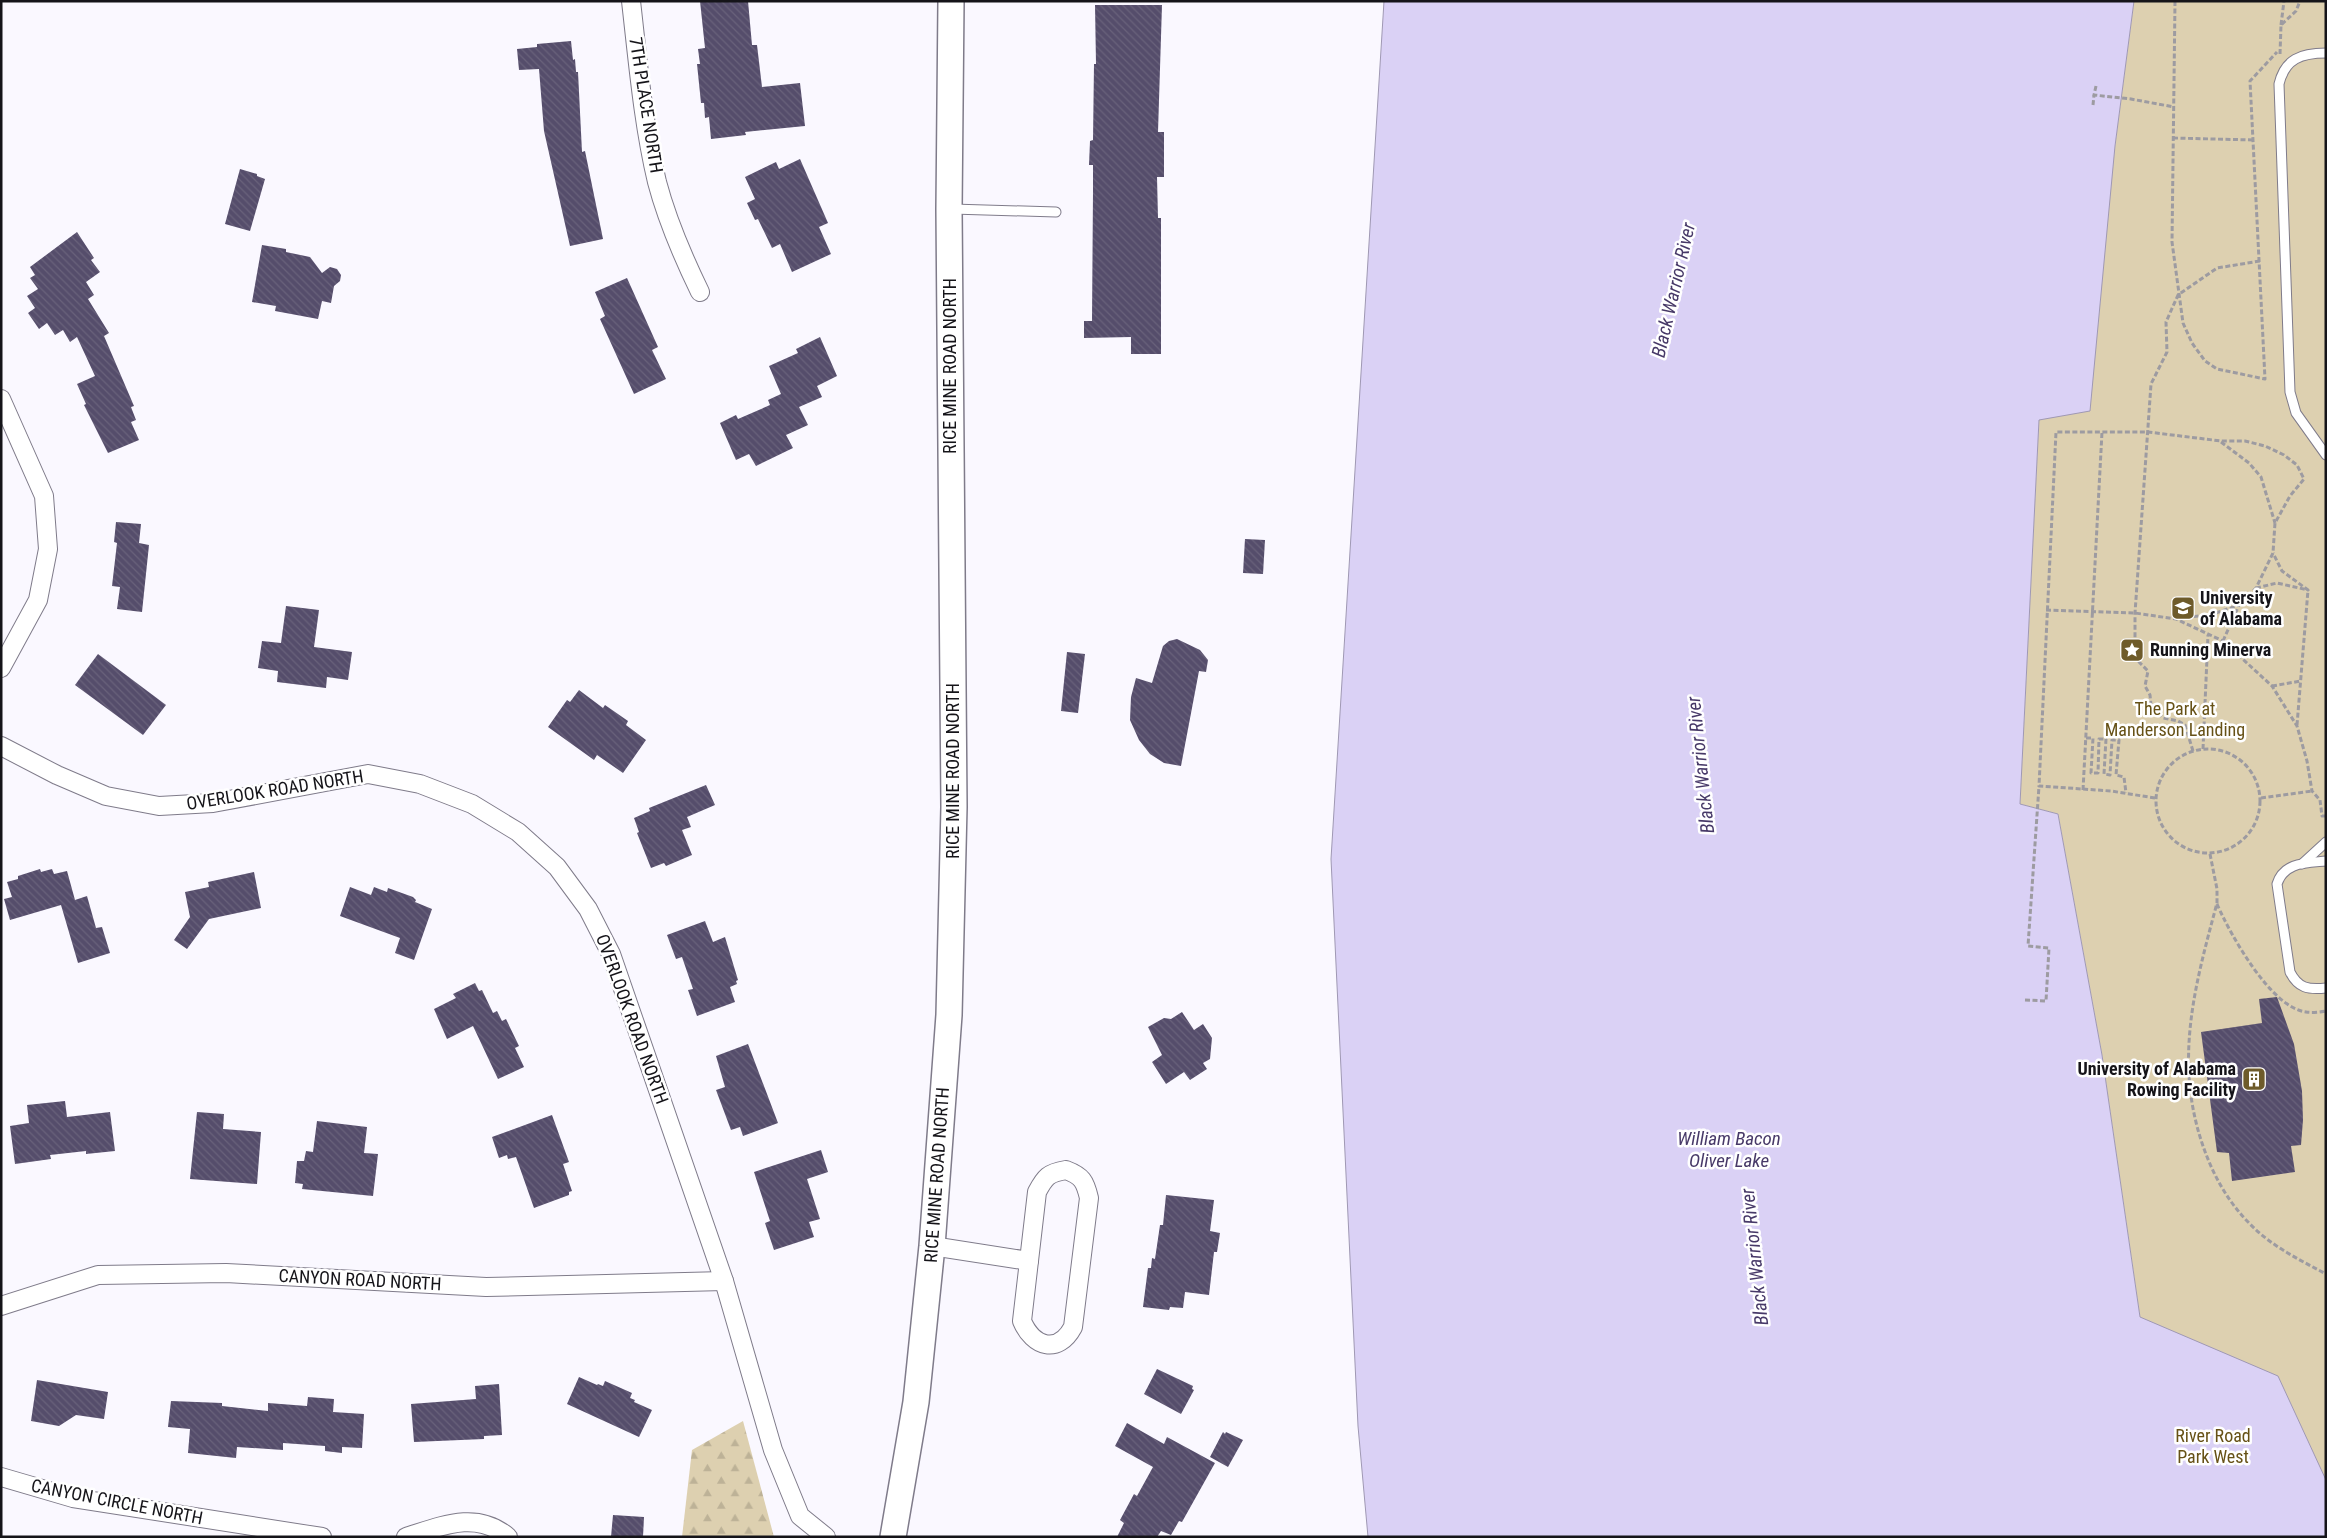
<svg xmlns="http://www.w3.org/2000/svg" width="2327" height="1538" font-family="'Roboto Condensed',sans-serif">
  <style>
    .green { fill: #ddd0b0 }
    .forest { fill: url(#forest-firs) }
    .water { fill: #dad1f5; stroke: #9f98b3 }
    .building { fill: url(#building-back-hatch) }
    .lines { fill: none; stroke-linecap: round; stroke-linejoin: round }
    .service-casing { stroke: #7f7b8a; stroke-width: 11 }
    .minor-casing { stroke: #7f7b8a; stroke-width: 20 }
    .secondary-casing { stroke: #7f7b8a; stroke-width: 28 }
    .path { stroke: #9d9ba1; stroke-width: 3; stroke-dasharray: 5 2.5; stroke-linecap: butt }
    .service { stroke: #fff; stroke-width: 9 }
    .minor { stroke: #fff; stroke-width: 18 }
    .secondary { stroke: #fff; stroke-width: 25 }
    .labels { text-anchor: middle; stroke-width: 5; stroke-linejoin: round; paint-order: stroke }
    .street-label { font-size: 18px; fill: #151419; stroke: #fff }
    .poi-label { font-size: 18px; font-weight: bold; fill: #151419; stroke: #fff; text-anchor: start }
    .park-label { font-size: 18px; fill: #665116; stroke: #fff }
    .water-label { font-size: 19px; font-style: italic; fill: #473968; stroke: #fff }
  </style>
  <defs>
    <pattern id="forest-firs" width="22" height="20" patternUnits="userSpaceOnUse" patternTransform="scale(1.25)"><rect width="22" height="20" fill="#ddd0b0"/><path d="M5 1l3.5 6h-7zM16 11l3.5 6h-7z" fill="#bdb297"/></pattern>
    <pattern id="building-back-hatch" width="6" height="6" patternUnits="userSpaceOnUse" patternTransform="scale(1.25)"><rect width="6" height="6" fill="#554d6b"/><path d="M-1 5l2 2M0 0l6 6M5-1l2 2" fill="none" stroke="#69627b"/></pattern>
  </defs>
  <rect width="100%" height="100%" fill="#faf8ff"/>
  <path class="green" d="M 2134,1 L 2326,1 L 2326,1537 L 2140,1317 L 2102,1055 L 2058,814 L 2020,804 L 2039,419 L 2115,146 Z"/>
  <path class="forest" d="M 743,1421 L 774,1537 L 682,1537 L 692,1450 Z"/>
  <path class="water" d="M 1384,1 L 2134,1 L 2115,146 L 2090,411 L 2039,420 L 2020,804 L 2058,814 L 2102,1055 L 2140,1317 L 2278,1376 L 2326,1480 L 2326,1537 L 1368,1537 L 1358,1426 L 1331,859 Z"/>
  <g class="building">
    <path d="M 700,1 L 748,1 L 752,45 L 757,45 L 762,87 L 800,83 L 805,126 L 745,132 L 746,135 L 711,139 L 709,117 L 705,118 L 704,103 L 701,103 L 697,64 L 700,64 L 698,49 L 705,48 Z"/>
    <path d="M 1095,5 L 1162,5 L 1158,132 L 1164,132 L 1164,177 L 1157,177 L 1158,218 L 1161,218 L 1161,354 L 1131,354 L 1131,337 L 1084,338 L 1084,321 L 1092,321 L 1093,192 L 1093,165 L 1089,165 L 1090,141 L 1093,140 L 1094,64 L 1096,64 Z"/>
    <path d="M 571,41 L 573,60 L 575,59 L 576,72 L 578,72 L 582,152 L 585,151 L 603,239 L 570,246 L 544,131 L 539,69 L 519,70 L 517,49 L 537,47 L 537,44 Z"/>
    <path d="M 800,159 L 828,223 L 819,227 L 831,254 L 792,272 L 780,244 L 772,248 L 758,219 L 755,220 L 747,203 L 755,199 L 745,177 L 776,162 L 779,169 Z"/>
    <path d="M 240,169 L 257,174 L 257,176 L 265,179 L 250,231 L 225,224 Z"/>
    <path d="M 77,232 L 94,258 L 91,260 L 100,272 L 86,282 L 94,295 L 88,299 L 109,333 L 104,336 L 134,406 L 131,407 L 136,420 L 131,422 L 139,440 L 108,453 L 84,405 L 86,404 L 77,384 L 95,376 L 77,337 L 70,342 L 63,330 L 55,335 L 47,323 L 39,329 L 28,313 L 35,308 L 27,296 L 38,289 L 30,278 L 35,275 L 30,267 Z"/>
    <path d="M 262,245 L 286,249 L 286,252 L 310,257 L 322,273 L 330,267 L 337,269 L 341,275 L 340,281 L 334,286 L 331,303 L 322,301 L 318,319 L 275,311 L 276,306 L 252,302 Z"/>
    <path d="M 627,278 L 658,347 L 652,350 L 666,379 L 634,394 L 600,319 L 605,316 L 595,292 Z"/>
    <path d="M 820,337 L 837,376 L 817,386 L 822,397 L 799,407 L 808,425 L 786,435 L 793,448 L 756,466 L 749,454 L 736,460 L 720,423 L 736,415 L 738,419 L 770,405 L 768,400 L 781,394 L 769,366 L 798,353 L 796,349 Z"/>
    <path d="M 116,522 L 141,524 L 139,543 L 149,545 L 142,612 L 117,609 L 120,587 L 112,586 L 117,543 L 114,542 Z"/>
    <path d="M 1245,539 L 1265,540 L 1263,574 L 1243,573 Z"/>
    <path d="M 286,606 L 319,610 L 314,647 L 352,652 L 348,680 L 327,677 L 326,688 L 277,682 L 278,671 L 258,668 L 262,641 L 281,643 Z"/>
    <path d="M 1177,639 L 1200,650 L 1208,660 L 1206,672 L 1199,671 L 1181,766 L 1164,763 L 1150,754 L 1139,740 L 1130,720 L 1131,697 L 1136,678 L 1152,683 L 1163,646 L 1169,641 Z"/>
    <path d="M 1067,652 L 1085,654 L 1078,713 L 1061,711 Z"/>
    <path d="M 98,654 L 166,705 L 143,735 L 75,685 Z"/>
    <path d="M 579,690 L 603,708 L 605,705 L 628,721 L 626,725 L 646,740 L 623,773 L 597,755 L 594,760 L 548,727 L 567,700 L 570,702 Z"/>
    <path d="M 706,785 L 715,805 L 687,817 L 691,827 L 682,830 L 692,855 L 666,866 L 664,863 L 651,868 L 637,833 L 639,832 L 634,818 L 650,811 L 649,808 Z"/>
    <path d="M 40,869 L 41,872 L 52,869 L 54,874 L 67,871 L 75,900 L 87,896 L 96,928 L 102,927 L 110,953 L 78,963 L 61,905 L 10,920 L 4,899 L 12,897 L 7,882 L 18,879 L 18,876 Z"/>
    <path d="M 254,872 L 261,908 L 209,919 L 187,949 L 174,940 L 190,917 L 185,892 L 209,887 L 208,882 Z"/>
    <path d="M 350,887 L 371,895 L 374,887 L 387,892 L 388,888 L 413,897 L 416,900 L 415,902 L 432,909 L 414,960 L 395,953 L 400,938 L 340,916 Z"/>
    <path d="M 705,921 L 713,942 L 725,937 L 738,980 L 736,981 L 737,984 L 730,987 L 735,1002 L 697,1016 L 688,990 L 693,989 L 682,957 L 676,959 L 667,935 Z"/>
    <path d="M 475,983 L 479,991 L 482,990 L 493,1013 L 497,1011 L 502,1021 L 506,1019 L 519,1046 L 515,1048 L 524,1067 L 498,1079 L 473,1026 L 447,1039 L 434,1009 L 456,998 L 453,994 Z"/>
    <path d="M 2277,997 L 2294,1044 L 2302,1091 L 2303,1120 L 2301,1145 L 2291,1146 L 2295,1172 L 2232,1181 L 2229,1153 L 2217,1152 L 2201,1032 L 2262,1023 L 2259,999 Z"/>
    <path d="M 1182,1012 L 1194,1030 L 1203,1024 L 1212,1038 L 1210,1059 L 1203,1063 L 1207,1069 L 1190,1080 L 1184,1072 L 1166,1084 L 1152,1062 L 1162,1055 L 1148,1027 L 1164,1018 L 1171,1019 Z"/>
    <path d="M 748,1044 L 778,1123 L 743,1136 L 740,1127 L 731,1130 L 716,1090 L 725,1087 L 716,1056 Z"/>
    <path d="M 65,1101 L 67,1117 L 110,1112 L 115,1151 L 86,1154 L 86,1151 L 50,1155 L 51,1159 L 15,1164 L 10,1126 L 29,1123 L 27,1105 Z"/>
    <path d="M 197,1112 L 224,1114 L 223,1129 L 261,1132 L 257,1184 L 190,1179 Z"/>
    <path d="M 552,1115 L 569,1162 L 563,1164 L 572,1191 L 569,1192 L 569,1195 L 534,1208 L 516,1157 L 508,1159 L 507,1155 L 499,1158 L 492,1137 Z"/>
    <path d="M 317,1121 L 367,1127 L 364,1153 L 378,1154 L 373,1196 L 302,1189 L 303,1184 L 295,1183 L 297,1161 L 304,1161 L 306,1151 L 313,1152 Z"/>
    <path d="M 821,1150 L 828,1172 L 807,1179 L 820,1219 L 809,1222 L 814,1237 L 774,1250 L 765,1223 L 770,1221 L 754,1172 Z"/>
    <path d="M 1166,1195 L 1214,1200 L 1210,1231 L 1220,1233 L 1217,1252 L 1214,1252 L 1209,1295 L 1185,1292 L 1183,1308 L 1170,1307 L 1169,1310 L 1143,1307 L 1148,1268 L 1151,1268 L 1152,1258 L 1155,1259 L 1160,1225 L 1163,1225 Z"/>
    <path d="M 1157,1369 L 1193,1386 L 1192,1389 L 1194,1390 L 1181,1414 L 1144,1394 Z"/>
    <path d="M 579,1377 L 597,1385 L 598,1384 L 603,1386 L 605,1381 L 632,1393 L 630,1398 L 635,1400 L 634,1402 L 652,1410 L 639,1437 L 567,1404 Z"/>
    <path d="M 37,1380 L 108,1392 L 104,1419 L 76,1415 L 59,1426 L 31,1421 Z"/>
    <path d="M 499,1384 L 502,1435 L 484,1436 L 484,1439 L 414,1442 L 411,1404 L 476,1399 L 475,1386 Z"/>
    <path d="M 308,1397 L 334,1399 L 333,1412 L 364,1414 L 362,1448 L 342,1447 L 342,1453 L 325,1451 L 325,1446 L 283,1443 L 283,1450 L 237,1447 L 236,1458 L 188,1453 L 190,1429 L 168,1427 L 171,1401 L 222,1403 L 222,1406 L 268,1411 L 268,1403 L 307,1406 Z"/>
    <path d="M 1127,1423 L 1164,1444 L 1167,1437 L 1215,1463 L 1182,1522 L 1179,1521 L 1171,1535 L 1161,1531 L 1157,1537 L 1117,1537 L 1124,1523 L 1120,1520 L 1134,1494 L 1137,1496 L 1153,1467 L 1115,1446 Z"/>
    <path d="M 1223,1432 L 1225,1434 L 1226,1432 L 1243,1440 L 1228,1467 L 1210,1457 Z"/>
    <path d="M 613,1515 L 644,1517 L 643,1537 L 611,1537 Z"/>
  </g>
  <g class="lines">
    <g class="service-casing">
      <g id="service">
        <path d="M 2326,53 C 2301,53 2285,59 2279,84 L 2290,392 L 2296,413 L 2326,455"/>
        <path d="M 952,209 L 1056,212"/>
        <path d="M 2326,861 C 2306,863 2284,862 2277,884 L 2290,972 C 2298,988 2308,990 2326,988"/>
        <path d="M 2302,864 L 2326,842"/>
      </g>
    </g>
    <g class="minor-casing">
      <g id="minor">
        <path d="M 631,1 C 638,62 643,123 657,182 C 667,220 683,257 700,292"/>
        <path d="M 1,399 L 44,496 L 48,549 L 38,600 L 1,668"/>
        <path d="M 1,746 L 57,775 L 106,796 L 159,806 L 213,803 L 368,774 L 420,784 L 472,804 L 518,832 L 557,867 L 588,909 L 611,954 L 724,1281 L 773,1450 L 800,1516 L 826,1537"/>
        <path d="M 1066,1170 C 1082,1176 1085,1181 1089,1198 L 1073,1327 C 1058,1355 1033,1347 1022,1321 L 1037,1192 C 1045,1177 1048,1173 1066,1170 Z"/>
        <path d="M 932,1246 L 1029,1261"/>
        <path d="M 1,1306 L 98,1275 L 226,1273 L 486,1287 L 724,1281"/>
        <path d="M 1,1477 L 73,1498 L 322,1537"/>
        <path d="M 406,1537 C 441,1526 477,1510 508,1537"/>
      </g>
    </g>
    <g class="secondary-casing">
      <path id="secondary" d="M 893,1537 L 916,1402 L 932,1246 L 949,1015 L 954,807 L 949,209 L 951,1"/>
    </g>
    <g class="path">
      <path d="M 2175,1 L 2172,242 L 2183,323 L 2192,343 L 2205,361 L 2217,369 L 2265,379 L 2250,81 L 2277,52"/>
      <path d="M 2281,25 L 2284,1"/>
      <path d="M 2280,54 L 2281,25 L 2296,11 L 2300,1"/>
      <path d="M 2096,86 L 2094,95 L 2131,99 L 2174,107"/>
      <path d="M 2093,105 L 2094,95"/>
      <path d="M 2173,138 L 2253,140"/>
      <path d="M 2221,442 L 2249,463 L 2261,477 L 2275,523"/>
      <path d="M 2256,588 L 2277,583 L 2308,590 L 2282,571 L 2273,553"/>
      <path d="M 2046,610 L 2135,613 L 2176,619 L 2223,641 L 2272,686 L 2297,726 L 2307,761 L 2312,791 L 2320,800 L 2322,816 L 2326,816"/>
      <path d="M 2223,641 L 2239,605"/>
      <path d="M 2272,686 L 2301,681"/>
      <path d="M 2297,725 L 2308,590"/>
      <path d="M 2086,738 L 2093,738 L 2091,773 L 2098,773 L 2099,739 L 2106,739 L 2104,774 L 2110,775 L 2112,740 L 2119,740 L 2116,775 L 2124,777 L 2126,793"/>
      <circle cx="2208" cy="801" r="52"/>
      <path d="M 2203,749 L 2208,635"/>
      <path d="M 2193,751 L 2185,725 L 2178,721 L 2163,718 L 2151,705 L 2150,695 L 2145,686 L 2148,671 L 2139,662 L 2140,651 L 2135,640 L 2135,613 L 2151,384 L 2167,352 L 2166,322 L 2178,295 L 2217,268 L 2260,261"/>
      <path d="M 2083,790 L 2102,432"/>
      <path d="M 2155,798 L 2111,791 L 2039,786 L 2056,432 L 2148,432 L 2221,441 L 2245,441 L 2265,446 L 2284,455 L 2297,465 L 2304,479 L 2290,496 L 2275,523 L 2273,553 L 2256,588 L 2239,605 L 2213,614 L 2176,619"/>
      <path d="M 2261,798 L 2312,791"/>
      <path d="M 2210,854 L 2217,889 L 2217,903 C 2195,985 2174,1059 2202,1143 C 2212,1173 2227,1201 2250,1224 C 2271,1246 2300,1260 2326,1274"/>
      <path d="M 2217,904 C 2230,934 2271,1008 2306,1012 C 2312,1013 2320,1012 2326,1011"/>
      <path d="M 2025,1000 L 2046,1001 L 2049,948 L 2028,946 L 2039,786"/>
    </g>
    <use href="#service" class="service"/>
    <use href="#minor" class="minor"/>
    <use href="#secondary" class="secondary"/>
  </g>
  <defs>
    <g id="university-square" transform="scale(1.25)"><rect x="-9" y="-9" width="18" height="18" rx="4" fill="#6e5b2a" stroke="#fff"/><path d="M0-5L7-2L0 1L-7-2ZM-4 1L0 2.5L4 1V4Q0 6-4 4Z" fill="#fff"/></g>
    <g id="sight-square" transform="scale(1.25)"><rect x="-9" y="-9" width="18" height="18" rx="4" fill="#6e5b2a" stroke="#fff"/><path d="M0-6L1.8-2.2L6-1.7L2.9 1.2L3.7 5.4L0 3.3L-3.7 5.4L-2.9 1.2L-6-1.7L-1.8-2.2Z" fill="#fff"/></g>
    <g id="building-square" transform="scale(1.25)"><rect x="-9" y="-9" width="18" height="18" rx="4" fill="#6e5b2a" stroke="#fff"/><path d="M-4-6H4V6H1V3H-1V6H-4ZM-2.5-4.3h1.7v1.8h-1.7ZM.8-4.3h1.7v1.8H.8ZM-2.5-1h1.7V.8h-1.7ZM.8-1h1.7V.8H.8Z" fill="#fff"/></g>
  </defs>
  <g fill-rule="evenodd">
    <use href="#university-square" x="2183" y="608"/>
    <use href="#sight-square" x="2132" y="650"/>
    <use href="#building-square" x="2254" y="1079"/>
  </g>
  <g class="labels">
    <g class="street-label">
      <text transform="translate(646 105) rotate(81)" y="6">7TH PLACE NORTH</text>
      <text transform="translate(950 366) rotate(-90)" y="6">RICE MINE ROAD NORTH</text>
      <text transform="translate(953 771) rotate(-90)" y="6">RICE MINE ROAD NORTH</text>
      <text transform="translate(275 790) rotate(-9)" y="6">OVERLOOK ROAD NORTH</text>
      <text transform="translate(632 1019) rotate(70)" y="6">OVERLOOK ROAD NORTH</text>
      <text transform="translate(937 1175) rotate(-86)" y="6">RICE MINE ROAD NORTH</text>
      <text transform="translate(360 1280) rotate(3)" y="6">CANYON ROAD NORTH</text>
      <text transform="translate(117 1502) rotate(11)" y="6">CANYON CIRCLE NORTH</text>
    </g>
    <g class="poi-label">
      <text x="2200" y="604">University<tspan x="2200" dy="21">of Alabama</tspan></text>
      <text x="2150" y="656">Running Minerva</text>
      <text x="2236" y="1075" text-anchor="end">University of Alabama<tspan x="2236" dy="21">Rowing Facility</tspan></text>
    </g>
    <g class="park-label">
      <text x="2175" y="715">The Park at<tspan x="2175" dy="21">Manderson Landing</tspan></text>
      <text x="2213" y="1442">River Road<tspan x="2213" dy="21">Park West</tspan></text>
    </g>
    <g class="water-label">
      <text transform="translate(1673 290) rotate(-77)" y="7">Black Warrior River</text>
      <text transform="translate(1700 765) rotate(-96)" y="7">Black Warrior River</text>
      <text x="1729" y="1145">William Bacon<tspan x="1729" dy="22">Oliver Lake</tspan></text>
      <text transform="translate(1754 1257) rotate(-96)" y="7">Black Warrior River</text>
    </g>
  </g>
  <rect width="2327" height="1538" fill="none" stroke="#151419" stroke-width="5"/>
</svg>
